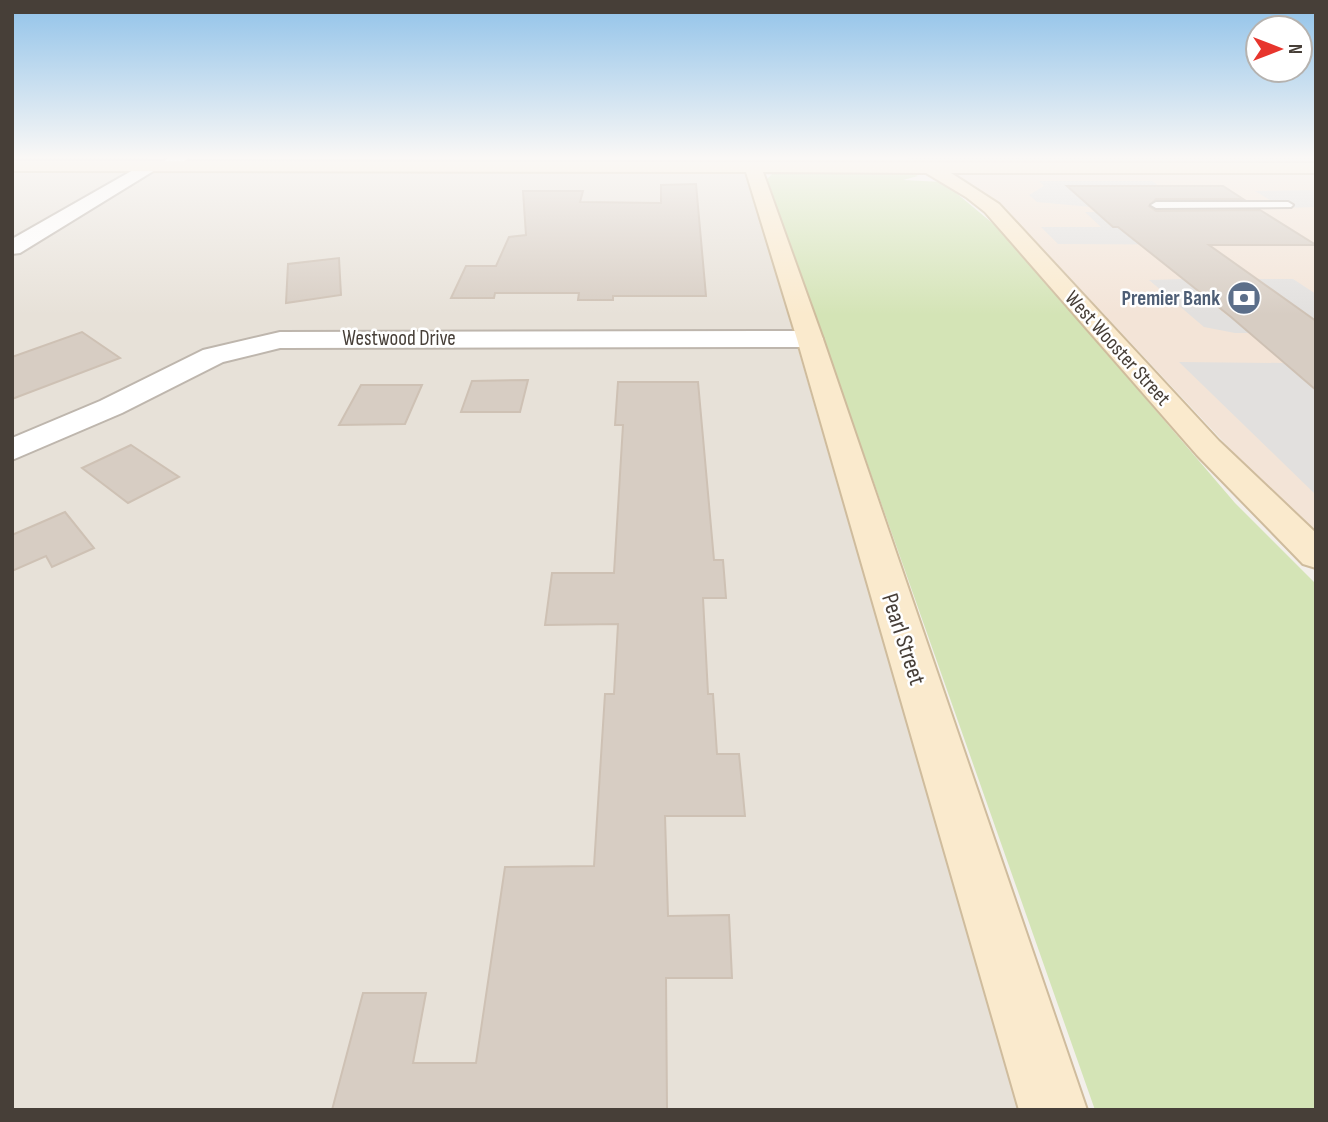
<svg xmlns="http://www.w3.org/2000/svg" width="1328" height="1122" font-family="'Sofia Sans Condensed',sans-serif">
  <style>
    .residential { fill: #e7e1d8 }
    .commercial { fill: #f3e4d7 }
    .green { fill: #d4e4b6 }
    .parking { fill: #e2e0de }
    .building { fill: #d7cdc3; stroke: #cec1b4; stroke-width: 2 }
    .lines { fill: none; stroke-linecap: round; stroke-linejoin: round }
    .lane-casing { stroke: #beb6ad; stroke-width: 4 }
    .street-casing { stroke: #beb6ad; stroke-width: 4 }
    .secondary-casing { stroke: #cfbc9d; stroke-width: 4 }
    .lane { fill: #fff; fill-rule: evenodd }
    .street { fill: #fff; fill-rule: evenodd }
    .secondary { fill: #faeacd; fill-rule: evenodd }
    .labels { text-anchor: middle; stroke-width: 5; stroke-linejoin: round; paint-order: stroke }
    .far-service-label { font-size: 21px; font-weight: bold; fill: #4e5e75; stroke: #fff; text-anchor: end }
    .far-street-label { font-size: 21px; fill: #473f38; stroke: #fff }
    .street-label { font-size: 24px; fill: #473f38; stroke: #fff }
  </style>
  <rect width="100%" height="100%" fill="#f3efea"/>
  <g class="residential">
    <path d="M 12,158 L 149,158 L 132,168 L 746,170 L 1019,1110 L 12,1110 Z"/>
    <path d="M 907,158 L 1316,158 L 1316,168 L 932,169 Z"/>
  </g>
  <path class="commercial" d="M 942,171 L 1316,171 L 1316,532 L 1249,469 L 1010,214 Z"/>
  <path class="green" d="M 789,171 L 907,172 L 918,176 L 903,180 L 943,182 L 1003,232 L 1235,503 L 1316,584 L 1316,1110 L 1095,1110 L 767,179 L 772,174 Z"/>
  <g class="parking">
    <path d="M 1039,181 L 1152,181 L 1188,207 L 1133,207 L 1068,187 L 1091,207 L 1037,202 L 1029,195 L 1044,186 Z"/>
    <path d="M 1316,190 L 1316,207 L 1283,208 L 1255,191 Z"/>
    <path d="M 1115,210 L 1202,210 L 1252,245 L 1058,244 L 1041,227 L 1101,227 L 1085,212 L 1116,212 Z"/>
    <path d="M 1183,279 L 1229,317 L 1308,317 L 1256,279 L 1293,279 L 1316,294 L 1316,333 L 1235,333 L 1204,327 L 1149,280 Z"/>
    <path d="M 1179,362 L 1284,363 L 1316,390 L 1316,495 Z"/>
  </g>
  <g class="building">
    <path d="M 696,184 L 706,296 L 613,296 L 613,300 L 578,300 L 579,293 L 495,293 L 494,298 L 451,298 L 466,266 L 496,266 L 509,237 L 526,235 L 523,191 L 583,191 L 580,202 L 661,203 L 661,185 Z"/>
    <path d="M 1067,186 L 1223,186 L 1243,199 L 1156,199 L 1149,206 L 1156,211 L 1260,210 L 1316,245 L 1209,245 L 1316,321 L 1316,390 L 1231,317 L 1118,227 L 1113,227 Z"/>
    <path d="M 339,258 L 341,295 L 286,303 L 288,264 Z"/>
    <path d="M 82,332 L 120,358 L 12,399 L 12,357 Z"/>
    <path d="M 528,380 L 520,412 L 461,412 L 472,381 Z"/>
    <path d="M 618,382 L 698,382 L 714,560 L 723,560 L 726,598 L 703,598 L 708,694 L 713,694 L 717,754 L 739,754 L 745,816 L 665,816 L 668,916 L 729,915 L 732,978 L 666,978 L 667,1110 L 332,1110 L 363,993 L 426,993 L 413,1063 L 476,1063 L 505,867 L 594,866 L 605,694 L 614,694 L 618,624 L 545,625 L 552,573 L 614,573 L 623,425 L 615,425 Z"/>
    <path d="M 361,385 L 422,385 L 405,424 L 339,425 Z"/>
    <path d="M 131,445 L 179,477 L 128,503 L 82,468 Z"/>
    <path d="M 65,512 L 94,548 L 52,567 L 46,556 L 12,571 L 12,535 Z"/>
  </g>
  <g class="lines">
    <g class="lane-casing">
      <path id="lane" d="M 1288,202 L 1293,205 L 1291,207 L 1156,208 L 1151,205 L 1156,202 Z"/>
    </g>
    <g class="street-casing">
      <g id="street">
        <path d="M 168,158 L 188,158 L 174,170 L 162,170 L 159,166 Z"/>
        <path d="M 149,161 L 155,162 L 158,166 L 155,170 L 20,253 L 12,254 L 12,239 Z"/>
        <path d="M 810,331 L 819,333 L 823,339 L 819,345 L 810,347 L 280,348 L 223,362 L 122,413 L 12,460 L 12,438 L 100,401 L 203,350 L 280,332 Z"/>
      </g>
    </g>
    <g class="secondary-casing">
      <path id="secondary" d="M 12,161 L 1316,163 L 1316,173 L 951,173 L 999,204 L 1219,441 L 1316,533 L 1316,568 L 1303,564 L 1197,455 L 985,212 L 966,197 L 926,173 L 763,172 L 823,339 L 1087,1110 L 1019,1110 L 797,339 L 746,172 L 12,171 Z"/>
    </g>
    <use href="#lane" class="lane"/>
    <use href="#street" class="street"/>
    <use href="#secondary" class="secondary"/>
  </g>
  <linearGradient id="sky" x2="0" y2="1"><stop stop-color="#90c2e9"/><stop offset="0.5" stop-color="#faf8f6"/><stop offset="1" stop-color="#faf8f6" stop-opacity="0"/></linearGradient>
  <rect width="1328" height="315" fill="url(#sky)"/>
  <defs>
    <g id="bank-disc" transform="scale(1.75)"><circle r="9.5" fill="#5c6f8a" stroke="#fff"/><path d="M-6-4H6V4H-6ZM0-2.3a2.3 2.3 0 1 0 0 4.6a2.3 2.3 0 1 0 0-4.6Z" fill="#fff"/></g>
  </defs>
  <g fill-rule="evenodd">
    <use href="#bank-disc" x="1244" y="298"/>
  </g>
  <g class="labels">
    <g class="far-service-label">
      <text x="1220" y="305">Premier Bank</text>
    </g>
    <g class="far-street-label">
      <text x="399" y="345">Westwood Drive</text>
      <text transform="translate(1118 348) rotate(48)" y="7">West Wooster Street</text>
    </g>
    <g class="street-label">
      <text transform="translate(904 639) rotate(72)" y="8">Pearl Street</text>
    </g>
  </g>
  <rect width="1328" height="1122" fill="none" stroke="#473f38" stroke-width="28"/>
  <g transform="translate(1279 49) rotate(90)"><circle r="33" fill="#ffffff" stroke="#b5b2af" stroke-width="2"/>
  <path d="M0-5L12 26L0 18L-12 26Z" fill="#e7352d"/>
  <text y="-10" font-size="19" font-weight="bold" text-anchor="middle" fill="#473f38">N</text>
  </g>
</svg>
